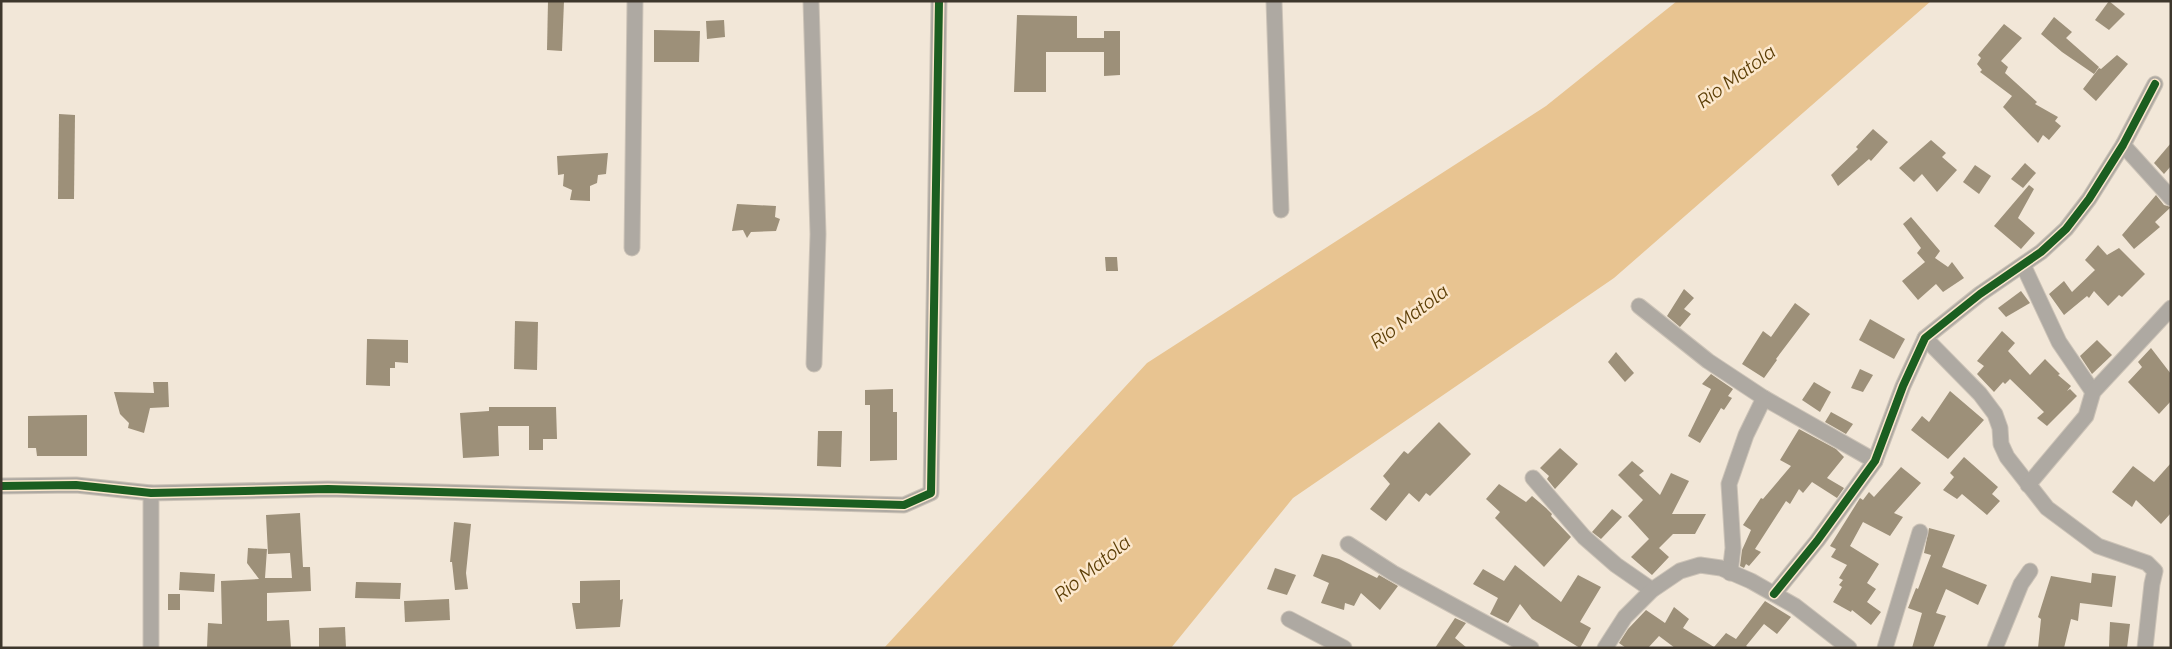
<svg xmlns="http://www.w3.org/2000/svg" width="2172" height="649" font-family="Raleway,sans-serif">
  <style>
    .water { fill: #e8c491 }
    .building { fill: #9d9079 }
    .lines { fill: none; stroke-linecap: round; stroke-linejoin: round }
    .minor-casing { stroke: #ccc3b7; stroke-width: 17 }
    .minor { stroke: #aea9a2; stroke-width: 15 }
    .cycleway-casing { stroke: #fce8cd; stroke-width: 11 }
    .cycleway { stroke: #1b5e20; stroke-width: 8 }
    .labels { text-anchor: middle; stroke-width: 5; stroke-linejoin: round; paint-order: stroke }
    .water-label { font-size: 19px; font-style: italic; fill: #5c3e06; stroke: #fce8cd }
  </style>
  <rect width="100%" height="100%" fill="#f2e7d8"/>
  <path class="water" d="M 1677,1 L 1931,1 L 1614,278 L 1293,498 L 1171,648 L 884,648 L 1147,363 L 1546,106 Z"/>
  <g class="building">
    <path d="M 548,1 L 564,1 L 562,51 L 547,50 Z"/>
    <path d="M 2109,1 L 2125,14 L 2109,30 L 2095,20 Z"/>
    <path d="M 1017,15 L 1077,16 L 1077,38 L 1104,38 L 1104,31 L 1120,31 L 1120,75 L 1104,76 L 1104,52 L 1046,52 L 1046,92 L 1014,92 Z"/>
    <path d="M 2054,17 L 2072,32 L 2066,38 L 2099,67 L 2094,74 L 2062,52 L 2041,34 Z"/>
    <path d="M 724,20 L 725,37 L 707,39 L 706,21 Z"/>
    <path d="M 2004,24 L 2022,38 L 2001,61 L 2008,67 L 2005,73 L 2037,102 L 2035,104 L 2058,117 L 2055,121 L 2061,126 L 2049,140 L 2043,135 L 2038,143 L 2003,107 L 2012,96 L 1980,72 L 1982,70 L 1977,64 L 1981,58 L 1978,55 Z"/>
    <path d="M 654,30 L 700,31 L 699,62 L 654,62 Z"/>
    <path d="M 2117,55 L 2128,64 L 2096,101 L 2083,89 L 2099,68 L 2101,69 Z"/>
    <path d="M 59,114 L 75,115 L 74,199 L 58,199 Z"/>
    <path d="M 1873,129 L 1888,142 L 1871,161 L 1869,159 L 1838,186 L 1831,175 L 1858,149 L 1856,147 Z"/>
    <path d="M 1931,140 L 1946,153 L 1942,157 L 1957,170 L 1937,192 L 1922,174 L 1914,182 L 1899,168 Z"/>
    <path d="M 2171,143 L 2171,166 L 2164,174 L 2154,163 Z"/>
    <path d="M 608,153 L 606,174 L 598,175 L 597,183 L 590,186 L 590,201 L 570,200 L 572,190 L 563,186 L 564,174 L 558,175 L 557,156 Z"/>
    <path d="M 2025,163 L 2036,173 L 2023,188 L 2011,179 Z"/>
    <path d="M 1975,165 L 1991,176 L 1979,194 L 1963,182 Z"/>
    <path d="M 2029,185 L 2034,189 L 2018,218 L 2035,233 L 2021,249 L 1994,226 Z"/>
    <path d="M 2156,195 L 2164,205 L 2171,207 L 2155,222 L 2160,227 L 2134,249 L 2122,235 Z"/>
    <path d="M 737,204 L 776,206 L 775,217 L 780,219 L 776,231 L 751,232 L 747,238 L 743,230 L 732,231 Z"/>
    <path d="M 1911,217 L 1940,251 L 1935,258 L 1948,267 L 1952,262 L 1964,278 L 1943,292 L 1936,284 L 1918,300 L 1902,281 L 1925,262 L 1917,253 L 1921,248 L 1903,224 Z"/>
    <path d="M 2098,245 L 2107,255 L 2119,248 L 2145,274 L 2122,297 L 2119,295 L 2108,306 L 2094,291 L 2089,298 L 2087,296 L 2064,315 L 2049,294 L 2064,281 L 2072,292 L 2095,270 L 2085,260 Z"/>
    <path d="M 1105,257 L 1117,257 L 1118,271 L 1106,271 Z"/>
    <path d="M 1684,289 L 1694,298 L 1684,309 L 1691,314 L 1680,327 L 1667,316 Z"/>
    <path d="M 2021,291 L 2030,303 L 2006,317 L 1998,308 Z"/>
    <path d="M 1795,303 L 1810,314 L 1776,359 L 1777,360 L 1764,378 L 1742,364 L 1763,331 L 1771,337 Z"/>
    <path d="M 1870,319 L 1905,339 L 1894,359 L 1859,340 Z"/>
    <path d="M 515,321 L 538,322 L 537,370 L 514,369 Z"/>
    <path d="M 2002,331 L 2015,343 L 2008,351 L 2030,375 L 2045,359 L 2060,374 L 2058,375 L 2071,386 L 2067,391 L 2070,389 L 2077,396 L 2047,426 L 2037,418 L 2044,412 L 2010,379 L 2005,384 L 2003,382 L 1994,392 L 1977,374 L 1984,366 L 1977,361 Z"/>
    <path d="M 367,339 L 408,340 L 408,363 L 395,362 L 395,368 L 390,368 L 390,386 L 366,385 Z"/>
    <path d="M 2097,340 L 2112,355 L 2092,374 L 2080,356 Z"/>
    <path d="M 2151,348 L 2171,374 L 2171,401 L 2159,414 L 2128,382 L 2142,367 L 2138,362 Z"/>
    <path d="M 1616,352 L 1634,373 L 1625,382 L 1608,362 Z"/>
    <path d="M 1860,369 L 1873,375 L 1863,392 L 1851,388 Z"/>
    <path d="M 1711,374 L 1733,389 L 1728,396 L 1732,398 L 1724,410 L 1721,408 L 1700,443 L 1688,436 L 1711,389 L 1702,384 Z"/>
    <path d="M 153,382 L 168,382 L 169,407 L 150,408 L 144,433 L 128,428 L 129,423 L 120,414 L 114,392 L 154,393 Z"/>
    <path d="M 1814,382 L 1831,392 L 1820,412 L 1802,400 Z"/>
    <path d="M 893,389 L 893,412 L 897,412 L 897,460 L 870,461 L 870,405 L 865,405 L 865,390 Z"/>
    <path d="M 1950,391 L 1984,420 L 1948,459 L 1911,430 L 1922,416 L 1929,422 Z"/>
    <path d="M 489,407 L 556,407 L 557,439 L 543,439 L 543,450 L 529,450 L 529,426 L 498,426 L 499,456 L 463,458 L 460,413 L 489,411 Z"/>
    <path d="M 1831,412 L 1853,424 L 1846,434 L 1825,422 Z"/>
    <path d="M 87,415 L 87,456 L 37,456 L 36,448 L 28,448 L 28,416 Z"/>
    <path d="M 1439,422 L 1471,454 L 1430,496 L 1426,493 L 1419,502 L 1409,493 L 1386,521 L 1370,509 L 1390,484 L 1383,476 L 1404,451 L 1408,454 Z"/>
    <path d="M 1799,429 L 1836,449 L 1844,457 L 1827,478 L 1844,488 L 1837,498 L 1812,482 L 1803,493 L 1799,489 L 1790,504 L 1786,501 L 1755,549 L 1761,552 L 1749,566 L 1746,564 L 1744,568 L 1740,566 L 1742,550 L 1751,530 L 1743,525 L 1761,498 L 1763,499 L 1791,466 L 1780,460 Z"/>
    <path d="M 818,431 L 842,431 L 841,467 L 817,466 Z"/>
    <path d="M 1560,448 L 1578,464 L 1555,489 L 1547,479 L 1549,476 L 1540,468 Z"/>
    <path d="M 1964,457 L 1998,487 L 1992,494 L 2000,501 L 1987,515 L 1962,494 L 1957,499 L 1943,490 L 1954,477 L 1950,473 Z"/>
    <path d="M 1632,461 L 1644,471 L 1639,475 L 1660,495 L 1671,473 L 1689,481 L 1672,514 L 1706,514 L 1695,534 L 1673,534 L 1659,548 L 1669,557 L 1652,575 L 1631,557 L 1649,539 L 1628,516 L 1643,500 L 1618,475 Z"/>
    <path d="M 2171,463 L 2171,513 L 2161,524 L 2136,500 L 2132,507 L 2112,492 L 2133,466 L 2154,482 Z"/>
    <path d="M 1901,467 L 1921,483 L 1894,513 L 1903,517 L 1890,536 L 1863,522 L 1850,546 L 1879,564 L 1867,583 L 1876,589 L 1867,602 L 1881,612 L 1871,625 L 1852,610 L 1851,612 L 1833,602 L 1842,587 L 1839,585 L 1843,580 L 1839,578 L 1847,565 L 1831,557 L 1836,549 L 1830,546 L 1860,498 L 1863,500 L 1869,492 L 1874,497 Z"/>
    <path d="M 1499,484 L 1526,502 L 1532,496 L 1546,508 L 1552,514 L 1551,516 L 1571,537 L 1544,567 L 1495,518 L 1500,512 L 1486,499 Z"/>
    <path d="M 1612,509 L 1622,517 L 1601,539 L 1592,532 Z"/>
    <path d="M 300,513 L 303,567 L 310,567 L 311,591 L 267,593 L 267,621 L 289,620 L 291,648 L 207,648 L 208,623 L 222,624 L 221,581 L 259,579 L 247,563 L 248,548 L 267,549 L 265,578 L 292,578 L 290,553 L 268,554 L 266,515 Z"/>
    <path d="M 454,522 L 471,524 L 466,573 L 468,589 L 455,590 L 452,562 L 450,562 Z"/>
    <path d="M 1929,528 L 1955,535 L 1942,567 L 1987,585 L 1978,605 L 1946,589 L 1936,613 L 1946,616 L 1933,648 L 1912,648 L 1922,613 L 1908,608 L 1916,588 L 1918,589 L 1931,555 L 1924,553 Z"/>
    <path d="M 1322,554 L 1339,559 L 1377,578 L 1379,575 L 1398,586 L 1380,610 L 1361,593 L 1354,606 L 1345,603 L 1344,610 L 1321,603 L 1329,583 L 1313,576 Z"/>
    <path d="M 1515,565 L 1561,602 L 1578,575 L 1601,587 L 1580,622 L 1591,628 L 1580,648 L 1532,619 L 1520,604 L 1508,623 L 1490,614 L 1498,598 L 1473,584 L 1483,569 L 1504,581 Z"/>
    <path d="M 1275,568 L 1296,575 L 1287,595 L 1267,589 Z"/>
    <path d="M 180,572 L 215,574 L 214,592 L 179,590 Z"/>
    <path d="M 2092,573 L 2116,576 L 2112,607 L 2080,603 L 2078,621 L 2071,619 L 2064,648 L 2038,648 L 2041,619 L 2038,617 L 2051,576 L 2091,583 Z"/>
    <path d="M 620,580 L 620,600 L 623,599 L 620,627 L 576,629 L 572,603 L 580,603 L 580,581 Z"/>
    <path d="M 356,582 L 401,583 L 400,599 L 355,598 Z"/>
    <rect x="168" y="594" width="12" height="16"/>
    <path d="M 449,599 L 450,620 L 405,622 L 404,601 Z"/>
    <path d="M 1765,601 L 1791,617 L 1777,634 L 1764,624 L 1746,646 L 1749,648 L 1675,648 L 1659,636 L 1648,648 L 1626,648 L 1619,643 L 1628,629 L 1646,610 L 1665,623 L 1674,607 L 1689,619 L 1683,628 L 1714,647 L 1726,633 L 1736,639 Z"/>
    <path d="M 1455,618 L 1466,623 L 1455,638 L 1467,648 L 1435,648 Z"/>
    <path d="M 2110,622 L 2130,624 L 2127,648 L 2109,648 Z"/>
    <path d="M 345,627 L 346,648 L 319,648 L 319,628 Z"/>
  </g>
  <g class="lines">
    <g class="minor-casing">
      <g id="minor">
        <path d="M 811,1 L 818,234 L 814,364"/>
        <path d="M 1274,1 L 1281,210"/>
        <path d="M 2123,145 L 2171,198"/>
        <path d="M 632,248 L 635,1"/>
        <path d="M 2023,265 L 2059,342 L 2093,392"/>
        <path d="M 1639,306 L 1708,361 L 1764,398 L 1875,461"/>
        <path d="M 1925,338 L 1980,394 L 1995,414 L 2000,428 L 2001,444 L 2007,457 L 2047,508 L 2098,546 L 2147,563 L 2155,571 L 2152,584 L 2145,648"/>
        <path d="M 1533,478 L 1584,537 L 1616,565 L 1652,590"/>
        <path d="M 2028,485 L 2086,416 L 2093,392 L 2171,308"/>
        <path d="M 1,486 L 76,485 L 151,493 L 328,489 L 904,505 L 931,493 L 939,1"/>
        <path d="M 1348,544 L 1393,573 L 1531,648"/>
        <path d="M 1730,573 L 1733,548 L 1729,484 L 1746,435 L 1764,398"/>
        <path d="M 1774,594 L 1817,541 L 1875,461 L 1903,386 L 1925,338 L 1980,294 L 2041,252 L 2066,229 L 2089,199 L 2123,145 L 2155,84"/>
        <path d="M 1289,619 L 1344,648"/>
        <path d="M 151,648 L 151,493"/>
        <path d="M 1605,648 L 1625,617 L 1652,590 L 1680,571 L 1700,565 L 1721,568 L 1751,581 L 1795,606 L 1849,648"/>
        <path d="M 1885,648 L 1920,532"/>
        <path d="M 1995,648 L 2021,584 L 2030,571"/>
      </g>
    </g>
    <use href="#minor" class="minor"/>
    <g class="cycleway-casing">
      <g id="cycleway">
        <path d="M 1,486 L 76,485 L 151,493 L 328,489 L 904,505 L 931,493 L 939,1"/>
        <path d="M 1774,594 L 1817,541 L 1875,461 L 1903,386 L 1925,338 L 1980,294 L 2041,252 L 2066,229 L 2089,199 L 2123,145 L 2155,84"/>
      </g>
    </g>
    <use href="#cycleway" class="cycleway"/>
  </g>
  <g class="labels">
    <g class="water-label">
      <text transform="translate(1736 76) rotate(-36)" y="7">Rio Matola</text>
      <text transform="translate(1409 316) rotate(-37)" y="7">Rio Matola</text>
      <text transform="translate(1092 568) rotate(-39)" y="7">Rio Matola</text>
    </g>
  </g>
  <rect width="2172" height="649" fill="none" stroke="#3e372c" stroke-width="5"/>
</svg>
